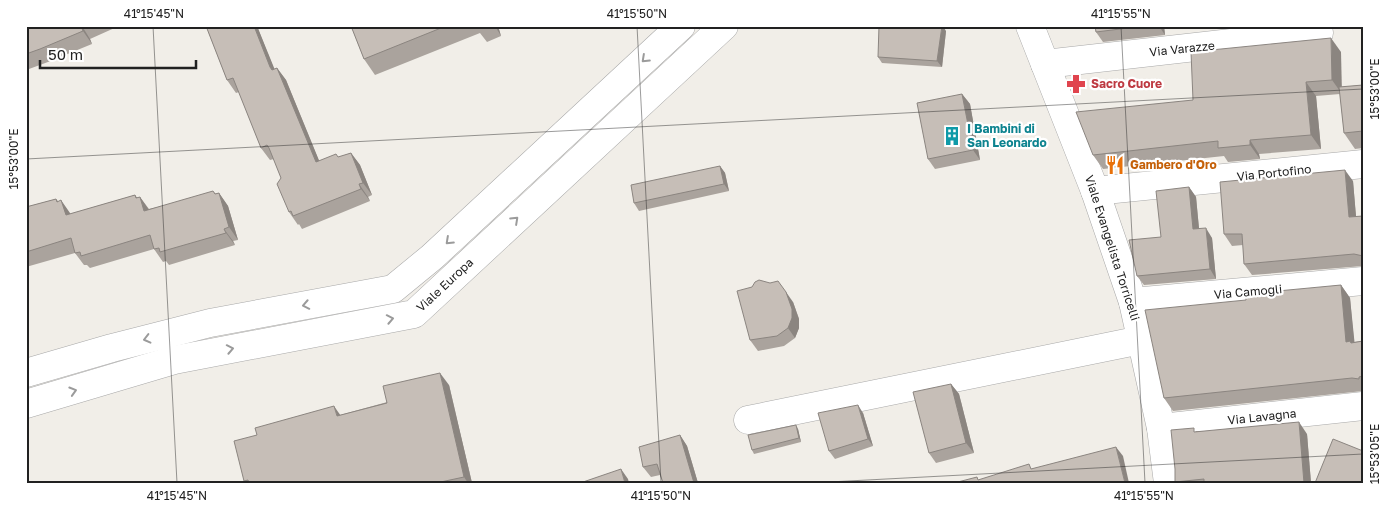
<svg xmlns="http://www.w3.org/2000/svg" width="1389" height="509" font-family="'Golos Text',sans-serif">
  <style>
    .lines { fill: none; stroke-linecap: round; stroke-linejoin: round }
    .minor-casing { stroke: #a8a8a8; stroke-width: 29 }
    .minor { stroke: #fff; stroke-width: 28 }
    .wall { fill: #aaa39d }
    .shaded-wall { fill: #8b8580 }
    .building { fill: #c6beb7; stroke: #8b8580 }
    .oneway { stroke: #9b9b9b }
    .ticks { fill: none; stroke: #212121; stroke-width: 1; stroke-opacity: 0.45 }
    .labels { text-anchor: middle; stroke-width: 4.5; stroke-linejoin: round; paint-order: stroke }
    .street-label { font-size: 12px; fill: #212121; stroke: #fff }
    .health-label { font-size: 12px; font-weight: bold; fill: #be3a42; stroke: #fff; text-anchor: start }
    .culture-label { font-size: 12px; font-weight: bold; fill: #0d838f; stroke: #fff; text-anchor: start }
    .food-label { font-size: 12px; font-weight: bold; fill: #c56008; stroke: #fff; text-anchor: start }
    .neatline { fill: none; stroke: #212121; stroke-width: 2 }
    .ticks-label { font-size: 12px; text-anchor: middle; fill: #212121 }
  </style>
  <rect width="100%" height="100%" fill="#f1eee8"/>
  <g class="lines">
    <g class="minor-casing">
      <g id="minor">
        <path d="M 1030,26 L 1095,191 L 1133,302 L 1161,428 L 1168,483"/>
        <path d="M 1045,64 L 1319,33"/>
        <path d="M 1095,191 L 1363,164"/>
        <path d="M 1133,302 L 1363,281"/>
        <path d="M 26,373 L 112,348 L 210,323 L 393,289 L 432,257 L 681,26"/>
        <path d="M 26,404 L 174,360 L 414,314 L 724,26"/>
        <path d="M 748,420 L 1141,340"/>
        <path d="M 1161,428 L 1363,406"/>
      </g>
    </g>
    <use href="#minor" class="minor"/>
  </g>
  <g class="wall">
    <path d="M 26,26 L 119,26 L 90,39 L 92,44 L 48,62 L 29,69 L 26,64 Z"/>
    <path d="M 206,26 L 257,26 L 274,69 L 277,68 L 286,80 L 319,161 L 339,157 L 351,153 L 360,165 L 372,195 L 368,197 L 370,201 L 302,229 L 299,224 L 298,225 L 289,212 L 281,178 L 274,159 L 270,160 L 261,148 L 239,92 L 236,93 L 227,80 Z"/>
    <path d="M 351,26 L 498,26 L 501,36 L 487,42 L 480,33 L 375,75 L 364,59 Z"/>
    <path d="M 1095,26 L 1164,26 L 1165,35 L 1103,42 L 1096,32 Z"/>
    <path d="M 946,31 L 942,67 L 882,63 L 878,57 Z"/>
    <path d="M 1341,52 L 1341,87 L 1363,85 L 1363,148 L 1355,149 L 1344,133 L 1340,94 L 1316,96 L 1321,149 L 1259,154 L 1260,159 L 1228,162 L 1224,156 L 1103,169 L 1093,155 L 1193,100 Z"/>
    <path d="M 962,94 L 970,104 L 980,160 L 935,169 L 928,159 Z"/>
    <path d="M 720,166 L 725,173 L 729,191 L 639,211 L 634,203 Z"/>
    <path d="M 1353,181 L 1356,217 L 1363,216 L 1363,266 L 1252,275 L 1244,264 L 1243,245 L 1232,246 L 1224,234 Z"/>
    <path d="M 1189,187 L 1196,197 L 1199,229 L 1212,238 L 1216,279 L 1144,285 L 1137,276 L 1161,237 Z"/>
    <path d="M 219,193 L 228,206 L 238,240 L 233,241 L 235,245 L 169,265 L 166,261 L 163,262 L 154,249 L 90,268 L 87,265 L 84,265 L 75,253 L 26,267 L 26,207 L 56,199 L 70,214 L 135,195 L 137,198 L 140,197 L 149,209 Z"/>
    <path d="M 1341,285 L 1350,298 L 1354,342 L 1363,341 L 1363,391 L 1173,411 L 1164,398 L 1246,300 Z"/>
    <path d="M 793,302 L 799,319 L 799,328 L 795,338 L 784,346 L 758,351 L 750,340 Z"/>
    <path d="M 951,384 L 959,394 L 974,453 L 936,463 L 929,453 Z"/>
    <path d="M 449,385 L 472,483 L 245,483 L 244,481 L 340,415 Z"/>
    <path d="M 863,413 L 873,446 L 835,459 L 829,451 Z"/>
    <path d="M 798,429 L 801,442 L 754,454 L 752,450 Z"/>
    <path d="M 1196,431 L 1307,434 L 1311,483 L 1176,483 L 1175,482 L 1175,469 Z"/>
    <path d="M 680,435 L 687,446 L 698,483 L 663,483 L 660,475 L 651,477 L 643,467 Z"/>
  </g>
  <g class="shaded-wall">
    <path d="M 82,26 L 90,39 L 92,44 L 83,31 Z"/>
    <path d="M 254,26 L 257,26 L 279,80 L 270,67 Z"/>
    <path d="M 495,26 L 498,26 L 501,36 Z"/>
    <path d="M 942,26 L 943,26 L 946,31 L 942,67 L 937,61 Z"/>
    <path d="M 1159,26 L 1164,26 L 1165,35 Z"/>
    <path d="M 1331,38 L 1341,52 L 1342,94 L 1332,80 Z"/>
    <path d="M 277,68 L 286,80 L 325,175 L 316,162 Z"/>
    <path d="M 1306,82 L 1316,96 L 1321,149 L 1311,135 Z"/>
    <path d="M 962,94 L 970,104 L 980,160 L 973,150 Z"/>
    <path d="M 1250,140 L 1259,154 L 1260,159 L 1250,145 Z"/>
    <path d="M 351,153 L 360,165 L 372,195 L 363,183 Z"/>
    <path d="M 720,166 L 725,173 L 729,191 L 724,184 Z"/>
    <path d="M 1345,170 L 1353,181 L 1357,228 L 1349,217 Z"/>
    <path d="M 359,184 L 368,197 L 370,201 L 361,189 Z"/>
    <path d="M 1189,187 L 1196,197 L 1200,239 L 1193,229 Z"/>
    <path d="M 213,191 L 222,202 L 219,193 L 228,206 L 238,240 L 229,227 Z"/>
    <path d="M 135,195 L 143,206 L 140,197 L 149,210 L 153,223 L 136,198 Z"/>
    <path d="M 56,199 L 64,210 L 61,200 L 70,213 L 75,228 L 57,202 Z"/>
    <path d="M 1206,228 L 1212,238 L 1216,279 L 1210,269 Z"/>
    <path d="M 224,229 L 233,241 L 235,245 L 226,233 Z"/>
    <path d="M 1341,285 L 1350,298 L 1355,347 L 1346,342 Z"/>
    <path d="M 786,292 L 793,302 L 799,319 L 799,328 L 795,338 L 788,328 Z"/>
    <path d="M 440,373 L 449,385 L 472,483 L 468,483 L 464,477 Z"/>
    <path d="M 951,384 L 959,394 L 974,453 L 966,443 Z"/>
    <path d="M 858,405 L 863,413 L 873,446 L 868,439 Z"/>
    <path d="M 334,406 L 343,419 L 337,416 Z"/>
    <path d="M 1299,422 L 1307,434 L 1311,483 L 1304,483 Z"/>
    <path d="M 796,425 L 798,429 L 801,442 L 799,438 Z"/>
    <path d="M 680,435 L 687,446 L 698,483 L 694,483 Z"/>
    <path d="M 1116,447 L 1123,456 L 1129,483 L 1125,483 Z"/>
    <path d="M 621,469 L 628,479 L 629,483 L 625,483 Z"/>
  </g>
  <g class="building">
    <path d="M 26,26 L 81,26 L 83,31 L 40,49 L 26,54 Z"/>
    <path d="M 206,26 L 254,26 L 270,67 L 272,70 L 277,68 L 316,162 L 336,154 L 338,157 L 351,153 L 363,183 L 359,184 L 361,189 L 293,216 L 291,211 L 289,212 L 277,184 L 281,178 L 269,148 L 267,145 L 261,148 L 233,78 L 227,80 Z"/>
    <path d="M 351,26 L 446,26 L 364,59 Z"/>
    <path d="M 879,26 L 942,26 L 937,61 L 878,57 Z"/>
    <path d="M 1095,26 L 1144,26 L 1096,32 Z"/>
    <path d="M 1331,38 L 1332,80 L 1306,82 L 1311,135 L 1250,140 L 1250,145 L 1218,148 L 1218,141 L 1093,155 L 1076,112 L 1193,100 L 1191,52 Z"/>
    <path d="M 1363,85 L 1363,131 L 1344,133 L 1339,87 Z"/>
    <path d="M 962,94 L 973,150 L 928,159 L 917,103 Z"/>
    <path d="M 720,166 L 724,184 L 634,203 L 631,185 Z"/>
    <path d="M 1345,170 L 1349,217 L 1363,216 L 1363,256 L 1354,254 L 1244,264 L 1242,234 L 1224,234 L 1220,182 Z"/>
    <path d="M 1189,187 L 1193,229 L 1206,228 L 1210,269 L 1137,276 L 1129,240 L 1161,237 L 1156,191 Z"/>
    <path d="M 213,191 L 215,194 L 219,193 L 229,227 L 224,229 L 226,233 L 160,252 L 159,248 L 154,249 L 150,235 L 81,256 L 80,252 L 75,253 L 71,238 L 26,252 L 26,207 L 56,199 L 57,202 L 61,200 L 66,215 L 135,195 L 136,198 L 140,197 L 144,211 Z"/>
    <path d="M 759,280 L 770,283 L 778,281 L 786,292 L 792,309 L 792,318 L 788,328 L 777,336 L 750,340 L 737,291 L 752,287 L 755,282 Z"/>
    <path d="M 1341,285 L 1346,342 L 1350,341 L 1351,343 L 1363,341 L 1363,376 L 1359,377 L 1359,379 L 1352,378 L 1164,398 L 1145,310 L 1246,300 L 1246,294 Z"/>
    <path d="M 440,373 L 464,477 L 436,483 L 249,483 L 248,480 L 244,481 L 234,441 L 257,435 L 255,428 L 334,406 L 337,416 L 387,403 L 383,386 Z"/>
    <path d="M 951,384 L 966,443 L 929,453 L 913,392 Z"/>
    <path d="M 858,405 L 868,439 L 829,451 L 818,413 Z"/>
    <path d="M 1299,422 L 1304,483 L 1204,483 L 1204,479 L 1175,482 L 1175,469 L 1171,430 L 1194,428 L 1194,432 Z"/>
    <path d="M 796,425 L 799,438 L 752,450 L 748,435 Z"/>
    <path d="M 680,435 L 694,483 L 663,483 L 657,464 L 643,467 L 639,447 Z"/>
    <path d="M 1333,439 L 1363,451 L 1363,483 L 1315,483 Z"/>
    <path d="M 1116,447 L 1125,483 L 954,483 L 977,477 L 978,480 L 1029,464 L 1031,469 Z"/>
    <path d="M 621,469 L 625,483 L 583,483 L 583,482 Z"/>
  </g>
  <defs><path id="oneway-chevron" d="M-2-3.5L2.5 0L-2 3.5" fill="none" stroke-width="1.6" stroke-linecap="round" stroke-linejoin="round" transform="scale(1.25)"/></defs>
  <g class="oneway">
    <use href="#oneway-chevron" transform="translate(645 59) rotate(137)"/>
    <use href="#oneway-chevron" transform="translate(515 220) rotate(-43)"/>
    <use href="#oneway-chevron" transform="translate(449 241) rotate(137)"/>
    <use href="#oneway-chevron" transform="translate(306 305) rotate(169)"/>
    <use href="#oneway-chevron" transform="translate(390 319) rotate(-11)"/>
    <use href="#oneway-chevron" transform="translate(147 339) rotate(166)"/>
    <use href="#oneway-chevron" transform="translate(230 349) rotate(-11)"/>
    <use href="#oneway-chevron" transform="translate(73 391) rotate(-17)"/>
  </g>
  <path class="ticks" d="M 153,26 L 177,483M 637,26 L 661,483M 1121,26 L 1145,483M 26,159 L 1363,89M 810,483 L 1363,454"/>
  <defs>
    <g id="pharmacy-bare" transform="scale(1.5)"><path d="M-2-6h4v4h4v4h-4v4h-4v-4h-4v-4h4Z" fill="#e0444e" stroke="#fff" stroke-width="2.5" paint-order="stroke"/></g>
    <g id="building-bare" transform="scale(1.5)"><path d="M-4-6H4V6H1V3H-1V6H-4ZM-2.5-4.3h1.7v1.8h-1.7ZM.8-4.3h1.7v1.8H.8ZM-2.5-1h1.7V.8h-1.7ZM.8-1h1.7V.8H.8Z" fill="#0f9aa8" stroke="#fff" stroke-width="2.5" paint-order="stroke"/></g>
    <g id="restaurant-bare" transform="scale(1.5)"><path d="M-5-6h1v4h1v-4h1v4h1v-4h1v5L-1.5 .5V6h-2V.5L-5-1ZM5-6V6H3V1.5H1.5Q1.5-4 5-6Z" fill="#e8710a" stroke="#fff" stroke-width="2.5" paint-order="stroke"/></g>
  </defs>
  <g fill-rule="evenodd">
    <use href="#pharmacy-bare" x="1076" y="84"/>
    <use href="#building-bare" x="952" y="136"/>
    <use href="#restaurant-bare" x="1115" y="165"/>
  </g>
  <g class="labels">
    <g class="street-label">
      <text transform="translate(1182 49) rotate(-6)" y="4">Via Varazze</text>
      <text transform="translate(1274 173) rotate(-6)" y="4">Via Portofino</text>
      <text transform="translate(1112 248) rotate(72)" y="4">Viale Evangelista Torricelli</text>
      <text transform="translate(445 285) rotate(-43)" y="4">Viale Europa</text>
      <text transform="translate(1248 292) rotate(-5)" y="4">Via Camogli</text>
      <text transform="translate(1262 417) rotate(-6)" y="4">Via Lavagna</text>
    </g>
    <g class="health-label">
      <text x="1091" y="88">Sacro Cuore</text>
    </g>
    <g class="culture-label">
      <text x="967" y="133">I Bambini di<tspan x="967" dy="14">San Leonardo</tspan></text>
    </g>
    <g class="food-label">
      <text x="1130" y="169">Gambero d'Oro</text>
    </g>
  </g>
  <rect width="1389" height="509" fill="none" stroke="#ffffff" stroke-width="55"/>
  <path d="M40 60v8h156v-8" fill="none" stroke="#212121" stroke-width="2.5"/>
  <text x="48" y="60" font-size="15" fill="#212121" stroke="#ffffff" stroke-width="4" paint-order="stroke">50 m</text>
  <rect x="28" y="28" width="1334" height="454" class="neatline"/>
  <g class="ticks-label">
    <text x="154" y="18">41°15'45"N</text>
    <text x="637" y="18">41°15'50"N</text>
    <text x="1121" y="18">41°15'55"N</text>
    <text transform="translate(1375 89) rotate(-90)" y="4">15°53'00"E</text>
    <text transform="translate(14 159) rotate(-90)" y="4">15°53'00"E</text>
    <text transform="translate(1375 454) rotate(-90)" y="4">15°53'05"E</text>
    <text x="177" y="500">41°15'45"N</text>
    <text x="661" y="500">41°15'50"N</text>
    <text x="1144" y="500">41°15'55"N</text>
  </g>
</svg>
